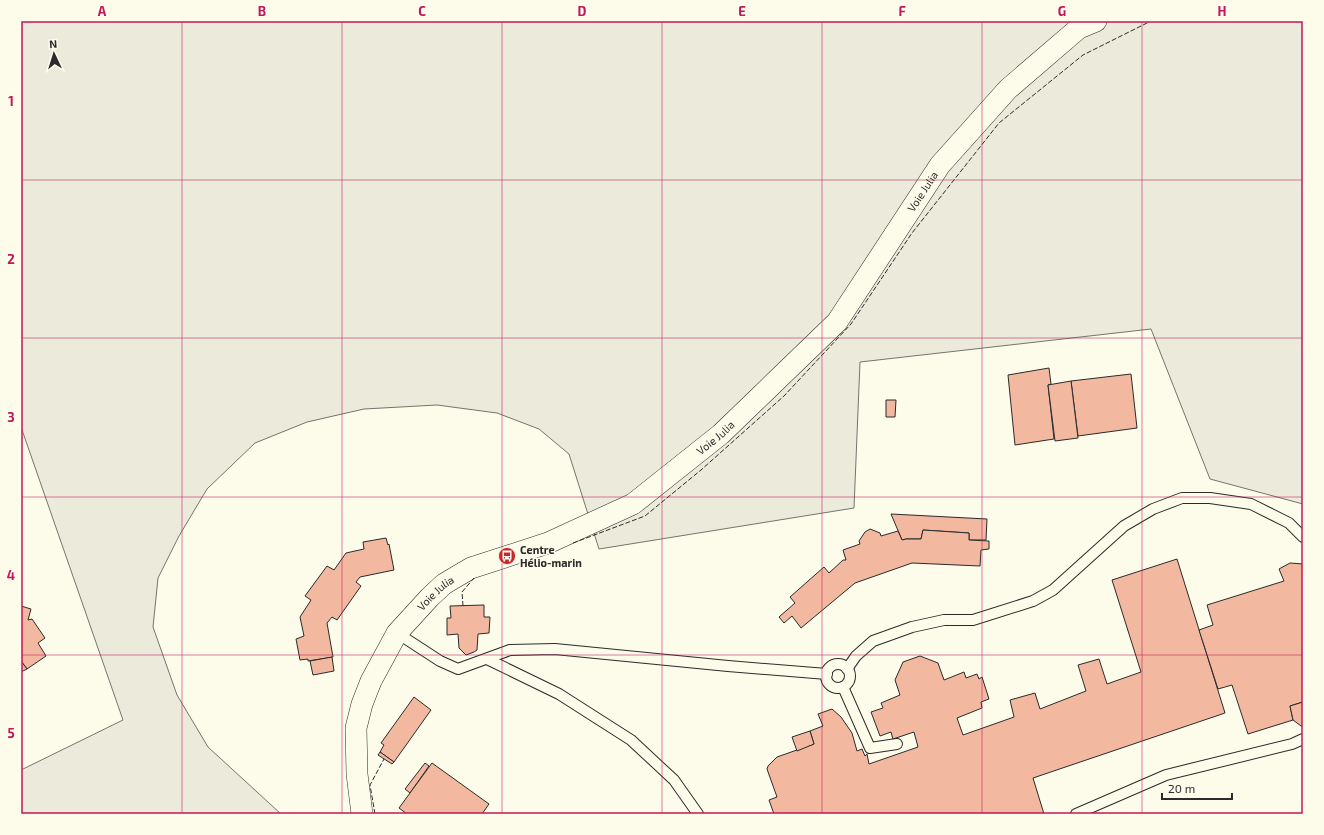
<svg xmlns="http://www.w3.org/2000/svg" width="1324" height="835" font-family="'Exo 2',sans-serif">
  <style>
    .green { fill: #ecebdb; stroke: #74746e }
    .building { fill: #f2b8a0; stroke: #2b2b2b }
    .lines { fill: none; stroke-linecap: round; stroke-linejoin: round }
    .lane-casing { stroke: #2b2b2b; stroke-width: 12 }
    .street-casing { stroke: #2b2b2b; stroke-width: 22 }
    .lane { stroke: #fdfbea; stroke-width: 10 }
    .street { stroke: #fdfbea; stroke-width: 21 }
    .fence { stroke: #2b2b2b; stroke-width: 1; stroke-dasharray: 5 2; stroke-linecap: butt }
    .grid { fill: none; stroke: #c2185b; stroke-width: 1; stroke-opacity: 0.55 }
    .labels { text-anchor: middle; stroke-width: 3; stroke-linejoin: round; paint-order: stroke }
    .street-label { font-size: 11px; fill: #2b2b2b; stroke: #fdfbea }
    .poi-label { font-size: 11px; font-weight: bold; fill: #2b2b2b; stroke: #fdfbea; text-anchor: start }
    .neatline { fill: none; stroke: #c2185b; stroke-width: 1.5 }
    .grid-label { font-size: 13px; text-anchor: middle; font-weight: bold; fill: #c2185b }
  </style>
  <rect width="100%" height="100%" fill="#fdfbea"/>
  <path class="green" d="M 21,21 L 1303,21 L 1303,504 L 1210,479 L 1151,329 L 860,362 L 854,508 L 599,549 L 569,454 L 539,429 L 497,413 L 437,405 L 364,409 L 307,422 L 255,443 L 207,489 L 179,536 L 158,578 L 153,627 L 177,695 L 208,747 L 281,814 L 21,814 L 21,770 L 123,720 L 21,427 Z"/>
  <g class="building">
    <path d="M 1049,368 L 1051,384 L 1048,385 L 1054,439 L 1015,445 L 1008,375 Z"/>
    <path d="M 1131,374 L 1137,428 L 1078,436 L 1071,381 Z"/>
    <path d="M 1071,381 L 1078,438 L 1055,441 L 1048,385 Z"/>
    <path d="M 886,400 L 896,400 L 895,417 L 886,417 Z"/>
    <path d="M 891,514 L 987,519 L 986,540 L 969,540 L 969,533 L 923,530 L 921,539 L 906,539 L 902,540 Z"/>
    <path d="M 870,529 L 880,533 L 881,536 L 898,531 L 902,540 L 906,539 L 921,539 L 923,530 L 969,533 L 969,540 L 989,541 L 989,549 L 981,550 L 980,566 L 912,563 L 855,583 L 801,628 L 792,616 L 784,623 L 779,617 L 795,603 L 790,597 L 824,567 L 829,573 L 843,560 L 846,560 L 843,550 L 860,544 L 859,541 L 865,532 Z"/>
    <path d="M 386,538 L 388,545 L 389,544 L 394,570 L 360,577 L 356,582 L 361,586 L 337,620 L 332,617 L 327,623 L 333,657 L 308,661 L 308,659 L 300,660 L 296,639 L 304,636 L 300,617 L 311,600 L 305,596 L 327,566 L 334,570 L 346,553 L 364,549 L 363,542 Z"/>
    <path d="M 1177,559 L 1225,713 L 1033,778 L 1044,814 L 774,814 L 769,800 L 777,797 L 767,769 L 768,766 L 777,757 L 814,744 L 810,731 L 823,726 L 818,714 L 832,709 L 841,717 L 852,733 L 857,751 L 862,749 L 865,756 L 867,754 L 869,764 L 918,747 L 914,732 L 893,739 L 891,732 L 880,736 L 871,712 L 883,708 L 881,703 L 900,695 L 895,680 L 903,662 L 920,656 L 938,663 L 944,680 L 964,672 L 966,678 L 977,674 L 979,679 L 982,677 L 989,699 L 981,702 L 982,708 L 957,718 L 963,735 L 1014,717 L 1010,700 L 1035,693 L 1040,709 L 1086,691 L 1078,665 L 1099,659 L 1107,684 L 1141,672 L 1112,580 Z"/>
    <path d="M 1290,563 L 1303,564 L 1303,702 L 1290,706 L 1293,720 L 1248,734 L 1232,685 L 1218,689 L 1199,630 L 1213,625 L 1207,605 L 1284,581 L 1279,569 Z"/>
    <path d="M 484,605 L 484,617 L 490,617 L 489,633 L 478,634 L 477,650 L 474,652 L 466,655 L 459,648 L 458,634 L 447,635 L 447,618 L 451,618 L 450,606 Z"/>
    <path d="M 21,606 L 31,609 L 28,620 L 32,619 L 45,638 L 38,643 L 46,656 L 27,669 L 21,661 Z"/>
    <path d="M 332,657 L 334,671 L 313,675 L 310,661 Z"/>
    <path d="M 21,661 L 27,669 L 21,672 Z"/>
    <path d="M 414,697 L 431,710 L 394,762 L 380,752 L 384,745 L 381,743 Z"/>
    <path d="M 1303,702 L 1303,726 L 1301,726 L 1293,720 L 1290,706 Z"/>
    <path d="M 810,731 L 814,744 L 797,751 L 792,737 Z"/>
    <path d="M 380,752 L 394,762 L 392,764 L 378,755 Z"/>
    <path d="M 425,763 L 429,766 L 410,793 L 405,789 Z"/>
    <path d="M 432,763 L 489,804 L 482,814 L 407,814 L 399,808 Z"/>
  </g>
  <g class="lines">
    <g class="lane-casing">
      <g id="lane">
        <path d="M 397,633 L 440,661 L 458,669 L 510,650 L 555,649 L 728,666 L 827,674"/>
        <path d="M 487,659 L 559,694 L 631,740 L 674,780 L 698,814"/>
        <circle cx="838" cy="676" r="12"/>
        <path d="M 847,669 L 856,656 L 873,641 L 912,627 L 944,620 L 973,620 L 1033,601 L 1053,590 L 1124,526 L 1153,509 L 1182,498 L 1210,498 L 1251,504 L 1289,523 L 1303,537"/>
        <path d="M 843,687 L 870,748 L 897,744"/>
        <path d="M 1076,814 L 1166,775 L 1292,744 L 1303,739"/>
      </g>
    </g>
    <g class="street-casing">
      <g id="street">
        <path id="s1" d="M 362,814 L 357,774 L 356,728 L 362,704 L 371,681 L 397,633 L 430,597 L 444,584 L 471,568 L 548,543 L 633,504 L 721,434 L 837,322 L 940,165 L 1008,89 L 1079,28 L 1096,21"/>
      </g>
    </g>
    <use href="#lane" class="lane"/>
    <use href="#street" class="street"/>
    <g class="fence">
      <path d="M 573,543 L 645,516 L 701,470 L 784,396 L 851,324 L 912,233 L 999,123 L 1083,55 L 1151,21"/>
      <path d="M 463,606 L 462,592 L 474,578"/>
      <path d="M 375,814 L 370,785 L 384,759"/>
    </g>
  </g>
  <path class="grid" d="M 182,21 L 182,814M 342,21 L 342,814M 502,21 L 502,814M 662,21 L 662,814M 822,21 L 822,814M 982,21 L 982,814M 1142,21 L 1142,814M 21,180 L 1303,180M 21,338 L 1303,338M 21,497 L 1303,497M 21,655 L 1303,655"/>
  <defs>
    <g id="bus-disc" transform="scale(0.9)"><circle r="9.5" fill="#c62828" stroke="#fdfbea"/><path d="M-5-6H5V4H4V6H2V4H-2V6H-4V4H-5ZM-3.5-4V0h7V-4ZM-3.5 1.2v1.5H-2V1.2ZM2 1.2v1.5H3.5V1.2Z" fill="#fff"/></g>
  </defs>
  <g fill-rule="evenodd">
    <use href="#bus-disc" x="507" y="556"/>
  </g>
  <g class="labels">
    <g class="street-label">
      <text dy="4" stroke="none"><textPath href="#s1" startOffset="894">Voie Julia</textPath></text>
      <text dy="4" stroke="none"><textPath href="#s1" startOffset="570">Voie Julia</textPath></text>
      <text dy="4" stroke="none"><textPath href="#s1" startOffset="246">Voie Julia</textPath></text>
    </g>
    <g class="poi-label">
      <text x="520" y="554">Centre<tspan x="520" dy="13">Hélio-marin</tspan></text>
    </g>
  </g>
  <rect width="1324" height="835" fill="none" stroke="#fdfbea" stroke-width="44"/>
  <g transform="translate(54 54) rotate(356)" stroke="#fdfbea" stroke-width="3" paint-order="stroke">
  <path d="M0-3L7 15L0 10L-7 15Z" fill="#2b2b2b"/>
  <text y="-6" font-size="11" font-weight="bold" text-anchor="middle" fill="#2b2b2b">N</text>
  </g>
  <path d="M1162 793v6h70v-6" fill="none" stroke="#2b2b2b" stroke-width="2"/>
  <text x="1168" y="793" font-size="12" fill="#2b2b2b" stroke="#fdfbea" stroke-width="3" paint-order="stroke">20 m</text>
  <rect x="22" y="22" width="1280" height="791" class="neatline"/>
  <g class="grid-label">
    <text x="102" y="16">A</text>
    <text x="262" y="16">B</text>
    <text x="422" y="16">C</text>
    <text x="582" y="16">D</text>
    <text x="742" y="16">E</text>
    <text x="902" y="16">F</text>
    <text x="1062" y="16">G</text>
    <text x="1222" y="16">H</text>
    <text x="11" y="106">1</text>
    <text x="11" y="264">2</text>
    <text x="11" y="422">3</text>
    <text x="11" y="580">4</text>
    <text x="11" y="738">5</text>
  </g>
</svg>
